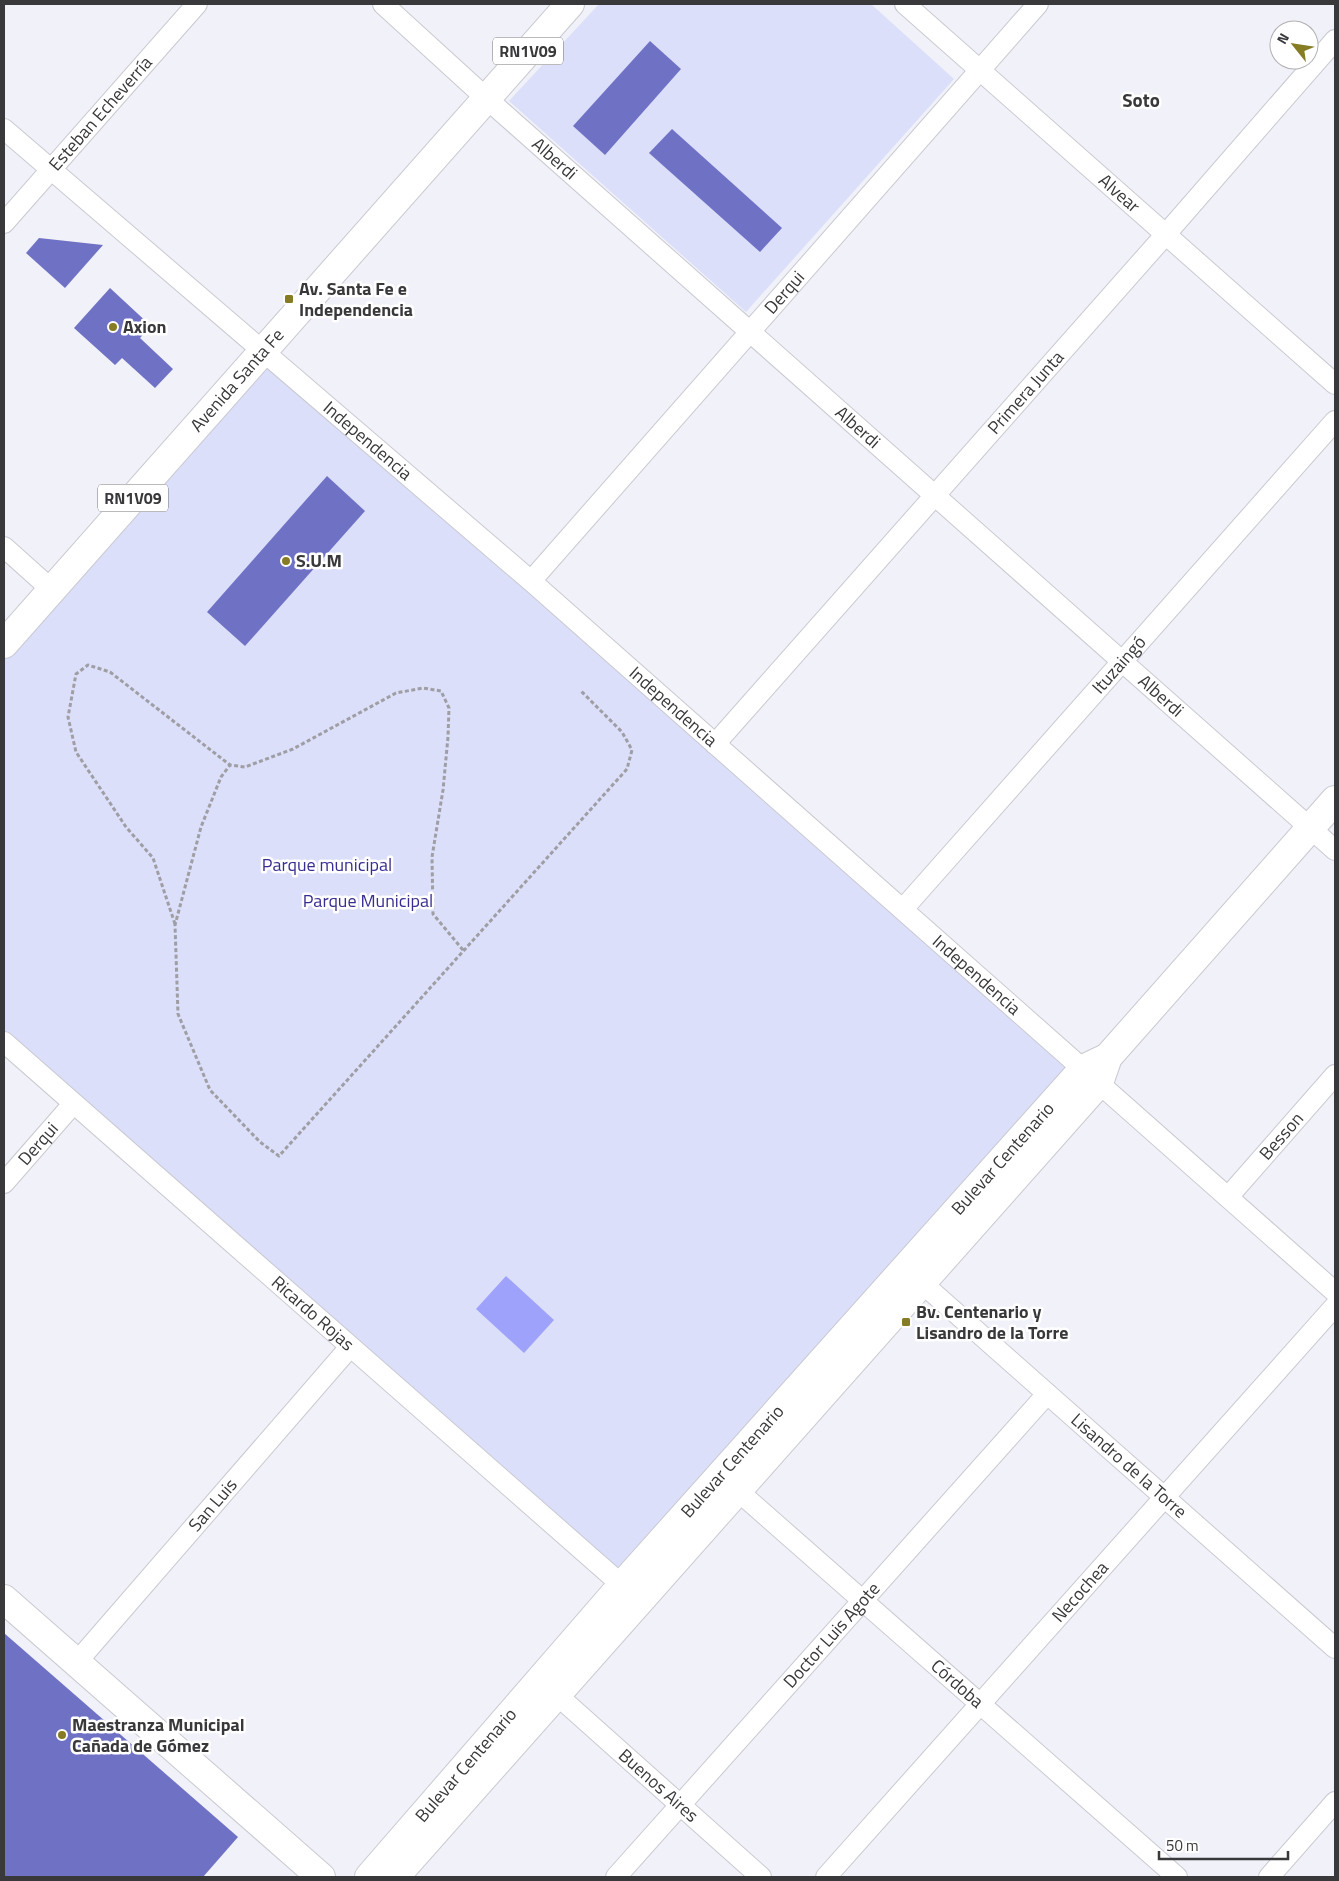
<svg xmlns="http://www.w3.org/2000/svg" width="1339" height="1881" font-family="'Titillium Web',sans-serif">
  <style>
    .green { fill: #dcdffa }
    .water { fill: #9ea2fa }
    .building { fill: #6f71c4 }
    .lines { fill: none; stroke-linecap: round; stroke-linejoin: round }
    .minor-casing { stroke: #c9c9d1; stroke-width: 22 }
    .secondary-casing { stroke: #c9c9d1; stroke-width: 30 }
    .primary-casing { stroke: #c9c9d1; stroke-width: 30 }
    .path { stroke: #9e9ea4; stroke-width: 3; stroke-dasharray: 4 2.5; stroke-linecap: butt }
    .minor { stroke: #fff; stroke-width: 20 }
    .secondary { stroke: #fff; stroke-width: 28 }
    .primary { stroke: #fff; stroke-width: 28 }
    .poi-dot { fill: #867c23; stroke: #fff; stroke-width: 2 }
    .labels { text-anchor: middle; stroke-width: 5; stroke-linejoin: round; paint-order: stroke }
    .shield { fill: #fff; stroke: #747476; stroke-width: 1 }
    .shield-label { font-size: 16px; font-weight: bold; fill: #39393c }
    .street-label { font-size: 18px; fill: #39393c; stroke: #fff }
    .poi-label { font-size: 18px; font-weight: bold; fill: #39393c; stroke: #fff; text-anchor: start }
    .park-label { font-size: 18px; fill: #382e91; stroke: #fff }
    .neighbourhood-label { font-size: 19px; font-weight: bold; fill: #39393c; stroke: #fff }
  </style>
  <rect width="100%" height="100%" fill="#f1f1f9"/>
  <g class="green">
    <path d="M 599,4 L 871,4 L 954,79 L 746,312 L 509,101 Z"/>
    <path d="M 263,352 L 1083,1069 L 623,1584 L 4,1042 L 4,644 Z"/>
  </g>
  <path class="water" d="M 506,1276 L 554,1320 L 524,1353 L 476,1309 Z"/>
  <g class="building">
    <path d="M 650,41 L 681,69 L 605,155 L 573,126 Z"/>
    <path d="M 672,129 L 782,228 L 760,252 L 649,153 Z"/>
    <path d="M 39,238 L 103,245 L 65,288 L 26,253 Z"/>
    <path d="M 110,288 L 151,326 L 140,338 L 173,369 L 155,388 L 122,358 L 115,365 L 74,328 Z"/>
    <path d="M 327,476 L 365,511 L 245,646 L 207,612 Z"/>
    <path d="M 4,1633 L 238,1837 L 203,1877 L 4,1877 Z"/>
  </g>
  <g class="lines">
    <g class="minor-casing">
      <g id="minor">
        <path id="s1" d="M 383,4 L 486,98 L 1335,850"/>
        <path id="s2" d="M 905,4 L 1335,384"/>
        <path id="s3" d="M 4,129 L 531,581 L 1335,1292"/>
        <path id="s4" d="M 4,223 L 197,4"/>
        <path d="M 4,547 L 52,590"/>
        <path id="s5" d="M 531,581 L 1038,4"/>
        <path id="s6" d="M 715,744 L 1166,234 L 1335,40"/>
        <path id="s7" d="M 903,909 L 1335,421"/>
        <path id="s8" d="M 4,1042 L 631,1593"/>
        <path id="s9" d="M 4,1183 L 73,1104"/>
        <path id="s10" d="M 1228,1197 L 1335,1075"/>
        <path id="s11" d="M 922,1283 L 1335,1648"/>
        <path id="s12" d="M 738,1491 L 1177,1877"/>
        <path id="s13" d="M 76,1663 L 350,1347"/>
        <path id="s14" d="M 557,1695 L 761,1877"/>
        <path id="s15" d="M 616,1877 L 1047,1394"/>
        <path id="s16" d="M 826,1877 L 1335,1306"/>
        <path d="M 1269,1877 L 1335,1802"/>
      </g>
    </g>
    <g class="secondary-casing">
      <g id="secondary">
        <path d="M 4,1599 L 321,1877"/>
        <path id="s17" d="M 369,1877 L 623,1584 L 1083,1069 L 1108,1057"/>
        <path d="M 395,1877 L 1099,1083 L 1108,1057 L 1335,800"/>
      </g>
    </g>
    <g class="primary-casing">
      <g id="primary">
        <path id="s18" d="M 4,644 L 570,4"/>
      </g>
    </g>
    <g class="path">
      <path d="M 175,924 L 153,858 L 126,827 L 76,752 L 68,717 L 76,674 L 88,665 L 110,672 L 230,765"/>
      <path d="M 463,950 L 433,914 L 432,857 L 443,790 L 448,737 L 449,708 L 441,691 L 423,688 L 396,693 L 293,749 L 245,767 L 230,765 L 221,777 L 201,827 L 175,925 L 178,1014 L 210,1090 L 260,1142 L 279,1156 L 627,769 L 632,750 L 622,732 L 580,690"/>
    </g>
    <use href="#minor" class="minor"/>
    <use href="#secondary" class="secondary"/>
    <use href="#primary" class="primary"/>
  </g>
  <g class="poi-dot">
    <rect x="284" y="294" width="10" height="10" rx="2.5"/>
    <circle cx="113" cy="327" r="5"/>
    <circle cx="286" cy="561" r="5"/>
    <rect x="901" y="1317" width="10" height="10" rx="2.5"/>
    <circle cx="62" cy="1735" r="5"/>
  </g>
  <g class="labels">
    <g class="shield">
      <rect x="493" y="37.5" width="70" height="27" rx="4"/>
      <rect x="98" y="484.5" width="70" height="27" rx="4"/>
    </g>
    <g class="shield-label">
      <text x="528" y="57">RN1V09</text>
      <text x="133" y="504">RN1V09</text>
    </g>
    <g class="street-label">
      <text dy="6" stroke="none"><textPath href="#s4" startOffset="146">Esteban Echeverría</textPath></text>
      <text dy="6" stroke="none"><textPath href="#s1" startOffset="231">Alberdi</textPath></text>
      <text dy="6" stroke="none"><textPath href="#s2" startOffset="286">Alvear</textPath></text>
      <text dy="6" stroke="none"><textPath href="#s5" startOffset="384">Derqui</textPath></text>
      <text dy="6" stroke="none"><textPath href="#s18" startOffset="352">Avenida Santa Fe</textPath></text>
      <text dy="6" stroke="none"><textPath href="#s6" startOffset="469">Primera Junta</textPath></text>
      <text dy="6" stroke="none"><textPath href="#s1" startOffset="636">Alberdi</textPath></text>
      <text dy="6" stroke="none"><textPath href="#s3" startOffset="479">Independencia</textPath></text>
      <text dy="6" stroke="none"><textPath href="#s7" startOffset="326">Ituzaingó</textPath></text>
      <text dy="6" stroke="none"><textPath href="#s1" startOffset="1041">Alberdi</textPath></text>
      <text dy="6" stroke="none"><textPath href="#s3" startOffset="884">Independencia</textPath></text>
      <text dy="6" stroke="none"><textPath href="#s3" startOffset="1289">Independencia</textPath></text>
      <text dy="6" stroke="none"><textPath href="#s10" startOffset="81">Besson</textPath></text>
      <text dy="6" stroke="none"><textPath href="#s9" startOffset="52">Derqui</textPath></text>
      <text dy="6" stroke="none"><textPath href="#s17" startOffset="958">Bulevar Centenario</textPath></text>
      <text dy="6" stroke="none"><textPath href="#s8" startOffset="411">Ricardo Rojas</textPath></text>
      <text dy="6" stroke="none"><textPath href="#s17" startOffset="552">Bulevar Centenario</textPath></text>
      <text dy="6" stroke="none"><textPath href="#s11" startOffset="276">Lisandro de la Torre</textPath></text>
      <text dy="6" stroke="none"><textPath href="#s13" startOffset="209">San Luis</textPath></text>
      <text dy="6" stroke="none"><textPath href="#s16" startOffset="382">Necochea</textPath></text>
      <text dy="6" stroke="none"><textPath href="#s15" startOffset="324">Doctor Luis Agote</textPath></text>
      <text dy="6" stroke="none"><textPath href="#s12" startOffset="292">Córdoba</textPath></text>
      <text dy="6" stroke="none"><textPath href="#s17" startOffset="148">Bulevar Centenario</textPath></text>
      <text dy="6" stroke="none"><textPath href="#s14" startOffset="136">Buenos Aires</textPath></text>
    </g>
    <g class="poi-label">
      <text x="299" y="295">Av. Santa Fe e<tspan x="299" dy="21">Independencia</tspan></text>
      <text x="123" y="333">Axion</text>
      <text x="296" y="567">S.U.M</text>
      <text x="916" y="1318">Bv. Centenario y<tspan x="916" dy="21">Lisandro de la Torre</tspan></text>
      <text x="72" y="1731">Maestranza Municipal<tspan x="72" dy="21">Cañada de Gómez</tspan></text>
    </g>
    <g class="park-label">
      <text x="327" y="871">Parque municipal</text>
      <text x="368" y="907">Parque Municipal</text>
    </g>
    <g class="neighbourhood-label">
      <text x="1141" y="107">Soto</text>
    </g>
  </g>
  <rect width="1339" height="1881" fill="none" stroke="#39393c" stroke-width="10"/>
  <g transform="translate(1294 45) rotate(300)"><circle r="24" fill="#ffffff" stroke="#b0b0b1"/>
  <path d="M0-4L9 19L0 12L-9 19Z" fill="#867c23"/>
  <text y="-8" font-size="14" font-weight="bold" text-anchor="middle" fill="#39393c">N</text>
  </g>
  <path d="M1159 1851v8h129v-8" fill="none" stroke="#39393c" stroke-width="2.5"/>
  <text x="1166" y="1851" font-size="15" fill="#39393c" stroke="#ffffff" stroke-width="4" paint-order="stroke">50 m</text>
</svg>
